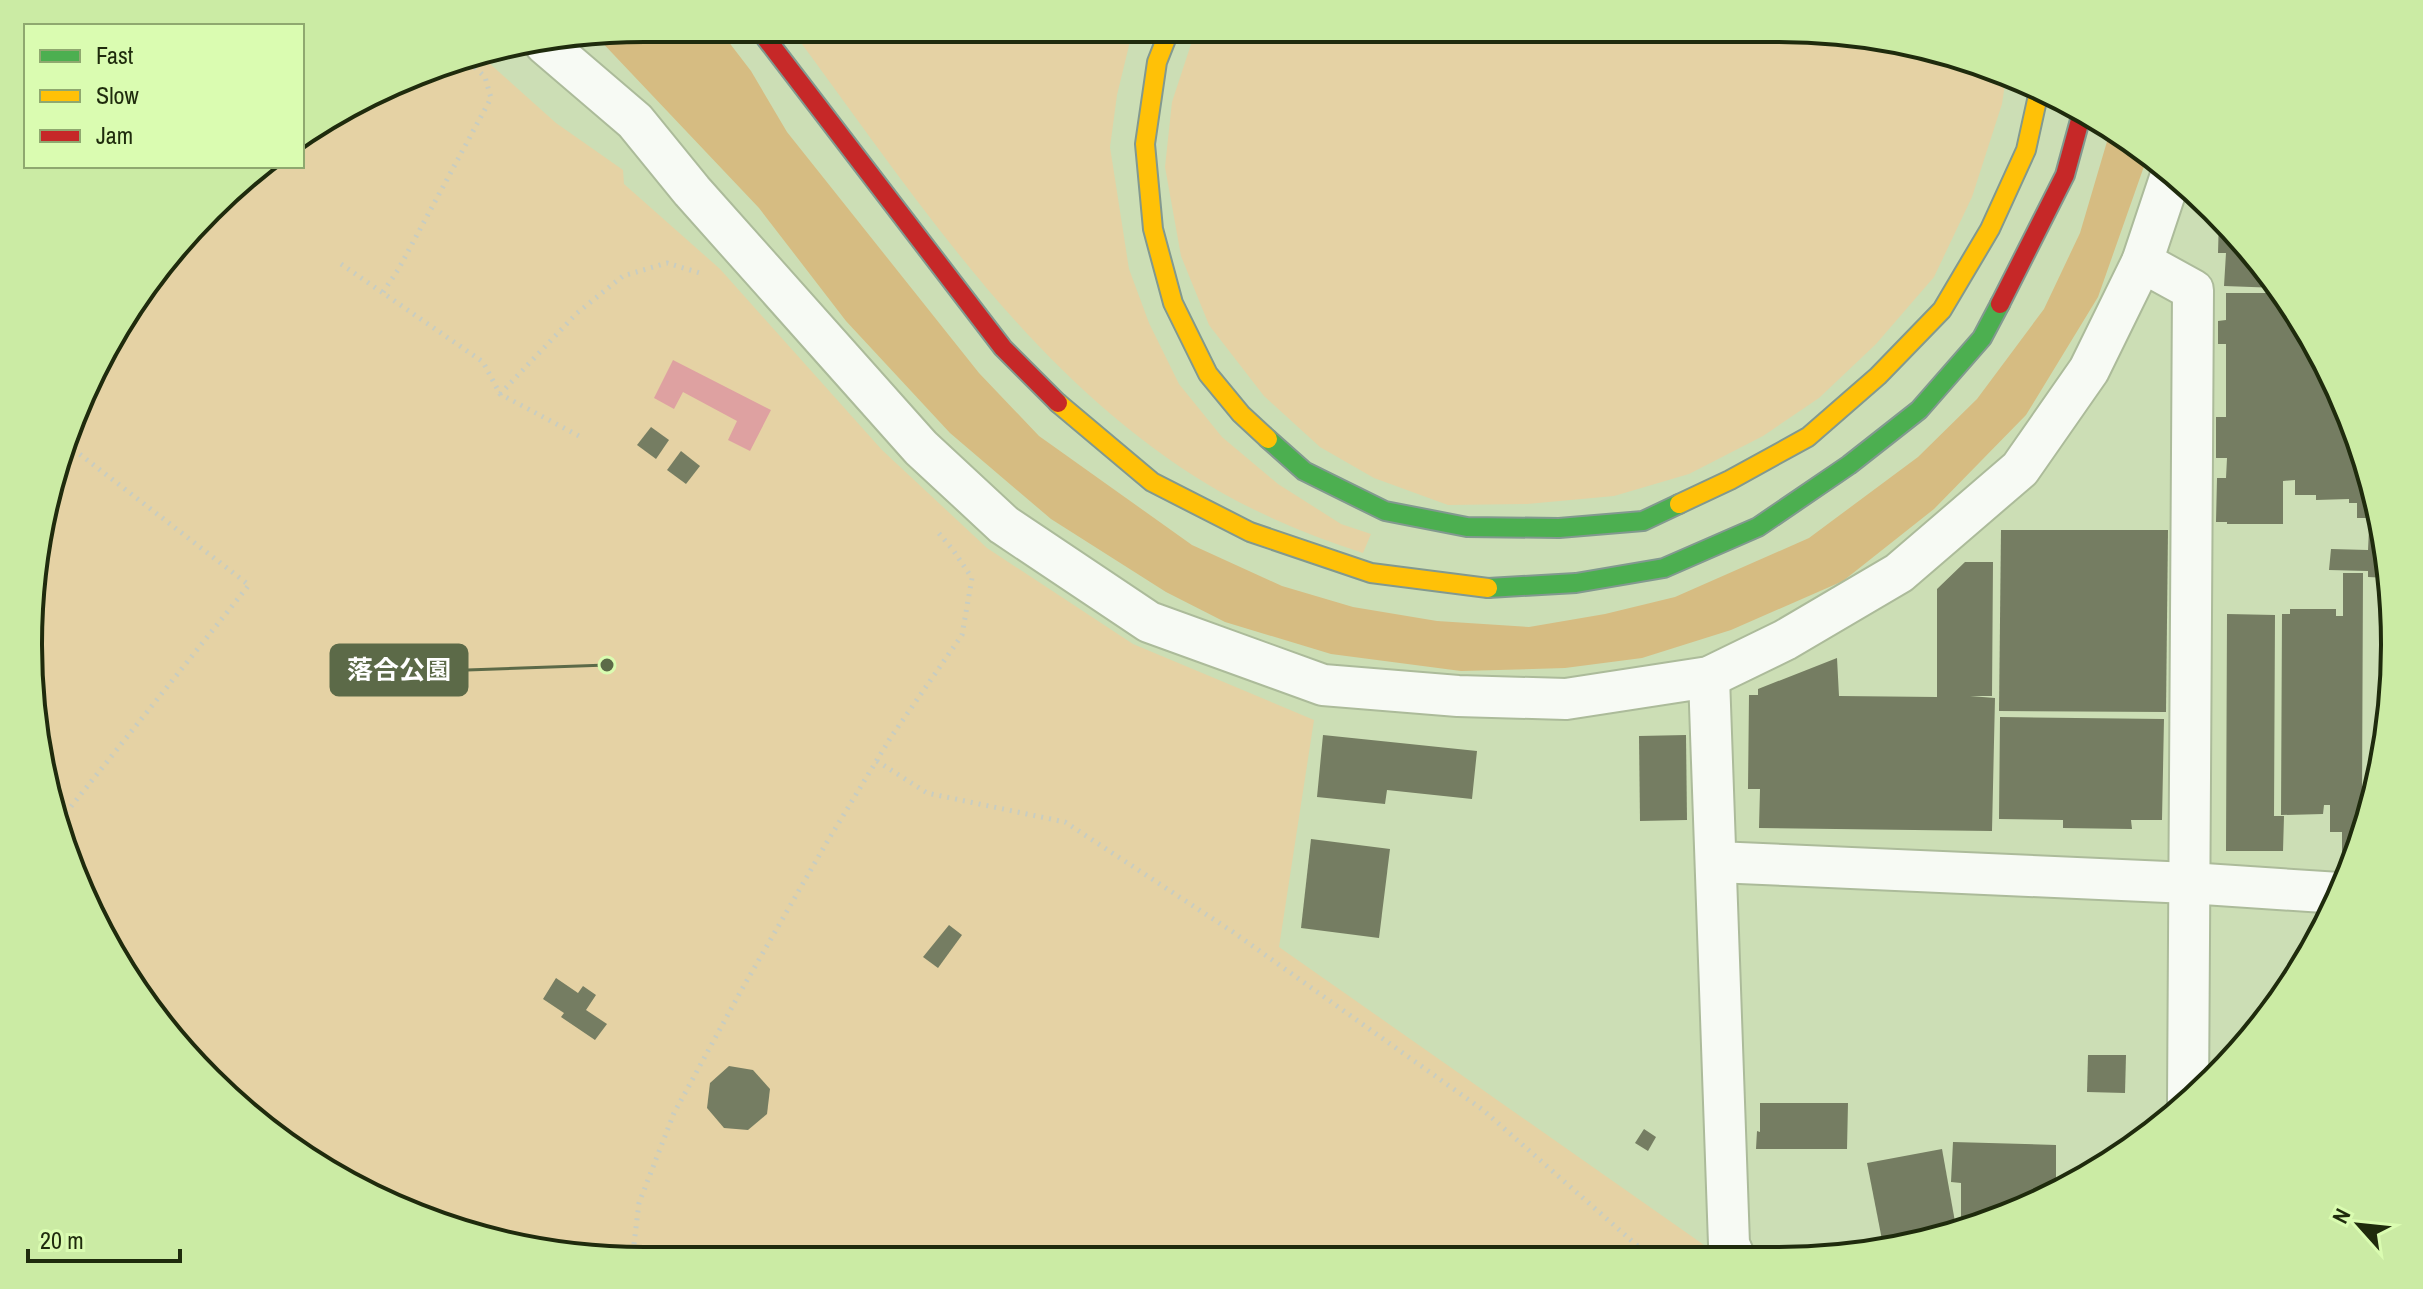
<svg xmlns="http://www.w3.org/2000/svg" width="2423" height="1289" font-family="'Archivo Narrow','Noto Sans JP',sans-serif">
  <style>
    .green { fill: #e5d2a4 }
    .forest { fill: #d6bc82 }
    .water { fill: #dea1a1 }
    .building { fill: #757d62 }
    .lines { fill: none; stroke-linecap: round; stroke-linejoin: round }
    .street-casing { stroke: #acbb9a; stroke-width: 44 }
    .fast-casing { stroke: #82998f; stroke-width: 22 }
    .slow-casing { stroke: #82998f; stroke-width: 22 }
    .jam-casing { stroke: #82998f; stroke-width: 22 }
    .path { stroke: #c8cdc1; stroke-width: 5; stroke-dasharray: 2 6; stroke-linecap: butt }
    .street { stroke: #f7faf4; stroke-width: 40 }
    .fast { stroke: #4caf50; stroke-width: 18 }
    .slow { stroke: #ffc107; stroke-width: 18 }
    .jam { stroke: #c62828; stroke-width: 18 }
    .rim { fill: none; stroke: #1f2b0d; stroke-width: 4 }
    .leader { fill: none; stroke: #5c6a48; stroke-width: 3 }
    .callout-dot { fill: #5c6a48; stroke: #dafcb1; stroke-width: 3 }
    .callout { fill: #5c6a48; stroke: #5c6a48; stroke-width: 3 }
    .callout-label { font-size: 26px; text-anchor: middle; font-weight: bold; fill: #fff }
  </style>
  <rect width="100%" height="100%" fill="#ccdeb5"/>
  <g class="green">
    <path d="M 790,28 L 1133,29 L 1117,95 L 1110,147 L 1129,269 L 1149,323 L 1179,384 L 1222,437 L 1278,484 L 1341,524 L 1371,534 L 1363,553 C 1315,537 1269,519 1224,494 C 1035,387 917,198 790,28 Z"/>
    <path d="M 1196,29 L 1818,29 L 1939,49 L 2006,77 L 2002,104 L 1972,197 L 1934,277 L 1876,344 L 1819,398 L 1763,436 L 1689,474 L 1614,496 L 1527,504 L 1448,505 L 1374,478 L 1320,447 L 1264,396 L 1209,325 L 1181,256 L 1165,167 L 1172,102 Z"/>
    <path d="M 480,55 L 556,123 L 623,170 L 624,184 L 720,269 L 882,450 L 987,548 L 1133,644 L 1314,720 L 1279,947 L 1704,1245 L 1709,1256 L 605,1260 L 484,1240 L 337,1179 L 181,1051 L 75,881 L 29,685 L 49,485 L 132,302 L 259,166 L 302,166 L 302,138 L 446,61 Z"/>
  </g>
  <path class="forest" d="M 645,28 L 718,28 L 751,71 L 787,132 L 979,373 L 1039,436 L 1192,545 L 1282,586 L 1353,607 L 1437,621 L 1529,627 L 1605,614 L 1675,597 L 1809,538 L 1918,457 L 1977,399 L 2044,309 L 2080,233 L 2111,128 L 2148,155 L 2098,297 L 2026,415 L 1934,509 L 1843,581 L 1731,630 L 1642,658 L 1565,668 L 1461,671 L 1331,654 L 1225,622 L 1166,592 L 1051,519 L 950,433 L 846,321 L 759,208 L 596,36 Z"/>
  <path class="water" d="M 673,360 L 771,410 L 750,451 L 728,440 L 737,421 L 683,392 L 674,409 L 654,398 Z"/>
  <g class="building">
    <path d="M 2219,218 L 2267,269 L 2279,288 L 2224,286 L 2226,253 L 2218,253 Z"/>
    <path d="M 2226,293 L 2282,293 L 2331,371 L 2363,457 L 2366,518 L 2357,518 L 2357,503 L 2349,503 L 2349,499 L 2316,500 L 2316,495 L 2295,495 L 2295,480 L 2283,481 L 2283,524 L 2227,524 L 2227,522 L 2216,522 L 2217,478 L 2226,478 L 2227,458 L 2216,458 L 2216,417 L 2226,417 L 2226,344 L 2218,344 L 2218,321 L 2226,320 Z"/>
    <path d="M 651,427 L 669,440 L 656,459 L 637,445 Z"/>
    <path d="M 681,451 L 700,466 L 686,484 L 667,470 Z"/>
    <path d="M 2370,508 L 2378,508 L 2389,578 L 2368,577 L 2368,571 L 2329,570 L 2331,549 L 2368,550 Z"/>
    <path d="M 2001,530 L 2168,530 L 2166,712 L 1999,711 Z"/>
    <path d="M 1965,562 L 1993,562 L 1992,696 L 1970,696 L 1995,698 L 1992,831 L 1759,828 L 1760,789 L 1748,789 L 1749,695 L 1758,695 L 1758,689 L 1837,658 L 1839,696 L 1937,697 L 1937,589 Z"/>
    <path d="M 2343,573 L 2363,573 L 2362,802 L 2365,803 L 2365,830 L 2362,831 L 2356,857 L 2342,857 L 2342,832 L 2330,832 L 2330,805 L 2324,805 L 2323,814 L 2281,815 L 2282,614 L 2290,614 L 2290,609 L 2336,609 L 2336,616 L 2343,616 Z"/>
    <path d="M 2227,614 L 2275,615 L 2274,816 L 2284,816 L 2283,851 L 2226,851 Z"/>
    <path d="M 2000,717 L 2164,719 L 2162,820 L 2131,820 L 2132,829 L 2063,828 L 2063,820 L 1999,819 Z"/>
    <path d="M 1323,735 L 1477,751 L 1472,799 L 1387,790 L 1385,804 L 1317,797 Z"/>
    <path d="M 1686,735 L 1687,820 L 1640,821 L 1639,736 Z"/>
    <path d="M 1311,839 L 1390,849 L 1379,938 L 1301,928 Z"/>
    <path d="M 949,925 L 962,935 L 938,968 L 923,957 Z"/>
    <path d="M 556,978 L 578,993 L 583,986 L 596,995 L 586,1010 L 607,1024 L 595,1040 L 561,1017 L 564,1013 L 543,999 Z"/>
    <path d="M 2088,1055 L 2126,1055 L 2125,1093 L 2087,1092 Z"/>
    <path d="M 729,1066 L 753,1070 L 770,1089 L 767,1114 L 748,1130 L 724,1128 L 707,1108 L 710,1083 Z"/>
    <path d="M 1760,1103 L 1848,1103 L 1847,1149 L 1756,1149 L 1757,1131 L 1760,1132 Z"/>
    <path d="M 1644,1129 L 1656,1137 L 1648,1151 L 1635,1143 Z"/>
    <path d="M 1953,1142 L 2056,1145 L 2056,1189 L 1982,1226 L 1961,1225 L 1961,1183 L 1951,1182 Z"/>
    <path d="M 1942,1149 L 1957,1233 L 1884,1250 L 1867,1163 Z"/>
  </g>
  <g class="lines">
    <g class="street-casing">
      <g id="street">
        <path d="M 545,44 L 635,121 L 692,191 L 921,448 L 1004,525 L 1149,622 L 1323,685 L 1458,696 L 1566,699 L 1709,677 L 1785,640 L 1899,573 L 2020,469 L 2089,370 L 2142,262 L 2172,172"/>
        <path d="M 2142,262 L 2193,290 L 2188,1102"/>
        <path d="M 1709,677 L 1729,1244 L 1734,1256"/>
        <path d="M 1716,862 L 2189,883 L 2339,893"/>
      </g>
    </g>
    <g class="fast-casing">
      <g id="fast">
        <path d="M 1268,439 L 1304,471 L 1385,511 L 1467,527 L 1559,528 L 1643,521 L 1679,504"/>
        <path d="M 1488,588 L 1576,583 L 1664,568 L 1758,527 L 1849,465 L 1919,410 L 1982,338 L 2000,304"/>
      </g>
    </g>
    <g class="slow-casing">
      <g id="slow">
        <path d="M 1170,29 L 1157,62 L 1145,144 L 1153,229 L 1173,303 L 1208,374 L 1241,414 L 1268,439"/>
        <path d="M 1058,403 L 1152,482 L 1250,532 L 1371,573 L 1488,588"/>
        <path d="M 1679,504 L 1730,480 L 1808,437 L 1878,376 L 1942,310 L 1990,229 L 2026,150 L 2039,91"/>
      </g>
    </g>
    <g class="jam-casing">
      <g id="jam">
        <path d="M 758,28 L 1003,348 L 1058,403"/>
        <path d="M 2000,304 L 2065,175 L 2083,109"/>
      </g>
    </g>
    <g class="path">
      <path d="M 341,264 L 483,362 L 500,394 L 579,436"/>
      <path d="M 383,292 L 398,270 L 491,98 L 485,77 L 465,58"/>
      <path d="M 500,394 L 577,313 L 623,276 L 667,263 L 700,273"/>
      <path d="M 877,761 L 927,793 L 1065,822 L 1233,932 L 1483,1110 L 1649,1256"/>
      <path d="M 61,819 L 249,585 L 73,449"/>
      <path d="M 632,1260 L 639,1203 L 674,1113 L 742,989 L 824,847 L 891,737 L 962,635 L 972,578 L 953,550 L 937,531"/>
    </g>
    <use href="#street" class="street"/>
    <use href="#fast" class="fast"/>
    <use href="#slow" class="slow"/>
    <use href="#jam" class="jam"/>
  </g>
  <path d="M0 0H2423V1289H0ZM644 42H1779A602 602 0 0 1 2381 644V645A602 602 0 0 1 1779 1247H644A602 602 0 0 1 42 645V644A602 602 0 0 1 644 42Z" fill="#cbeba4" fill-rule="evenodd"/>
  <path class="rim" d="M644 42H1779A602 602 0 0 1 2381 644V645A602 602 0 0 1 1779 1247H644A602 602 0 0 1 42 645V644A602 602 0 0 1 644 42Z"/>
  <path class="leader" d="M607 665L467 670"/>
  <circle class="callout-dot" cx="607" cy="665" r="8"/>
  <rect class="callout" x="331" y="645" width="136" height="50" rx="8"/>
  <g class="callout-label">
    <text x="399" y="679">落合公園</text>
  </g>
  <rect x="24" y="24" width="280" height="144" fill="#dafcb1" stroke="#8fa86f" stroke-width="2"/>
  <rect x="40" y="50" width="40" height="12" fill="#4caf50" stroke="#8fa86f" stroke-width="2"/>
  <text x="96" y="64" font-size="24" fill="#1f2b0d">Fast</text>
  <rect x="40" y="90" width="40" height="12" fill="#ffc107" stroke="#8fa86f" stroke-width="2"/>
  <text x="96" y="104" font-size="24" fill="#1f2b0d">Slow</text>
  <rect x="40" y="130" width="40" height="12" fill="#c62828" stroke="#8fa86f" stroke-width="2"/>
  <text x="96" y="144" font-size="24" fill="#1f2b0d">Jam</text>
  <g transform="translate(2359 1225) rotate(297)" stroke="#dafcb1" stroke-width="6" paint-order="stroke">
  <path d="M0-6L14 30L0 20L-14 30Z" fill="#1f2b0d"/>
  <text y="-12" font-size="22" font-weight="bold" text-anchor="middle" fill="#1f2b0d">N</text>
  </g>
  <path d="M28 1249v12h152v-12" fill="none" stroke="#1f2b0d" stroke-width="4"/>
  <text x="40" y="1249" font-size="24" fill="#1f2b0d" stroke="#dafcb1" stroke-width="6" paint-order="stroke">20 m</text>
</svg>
